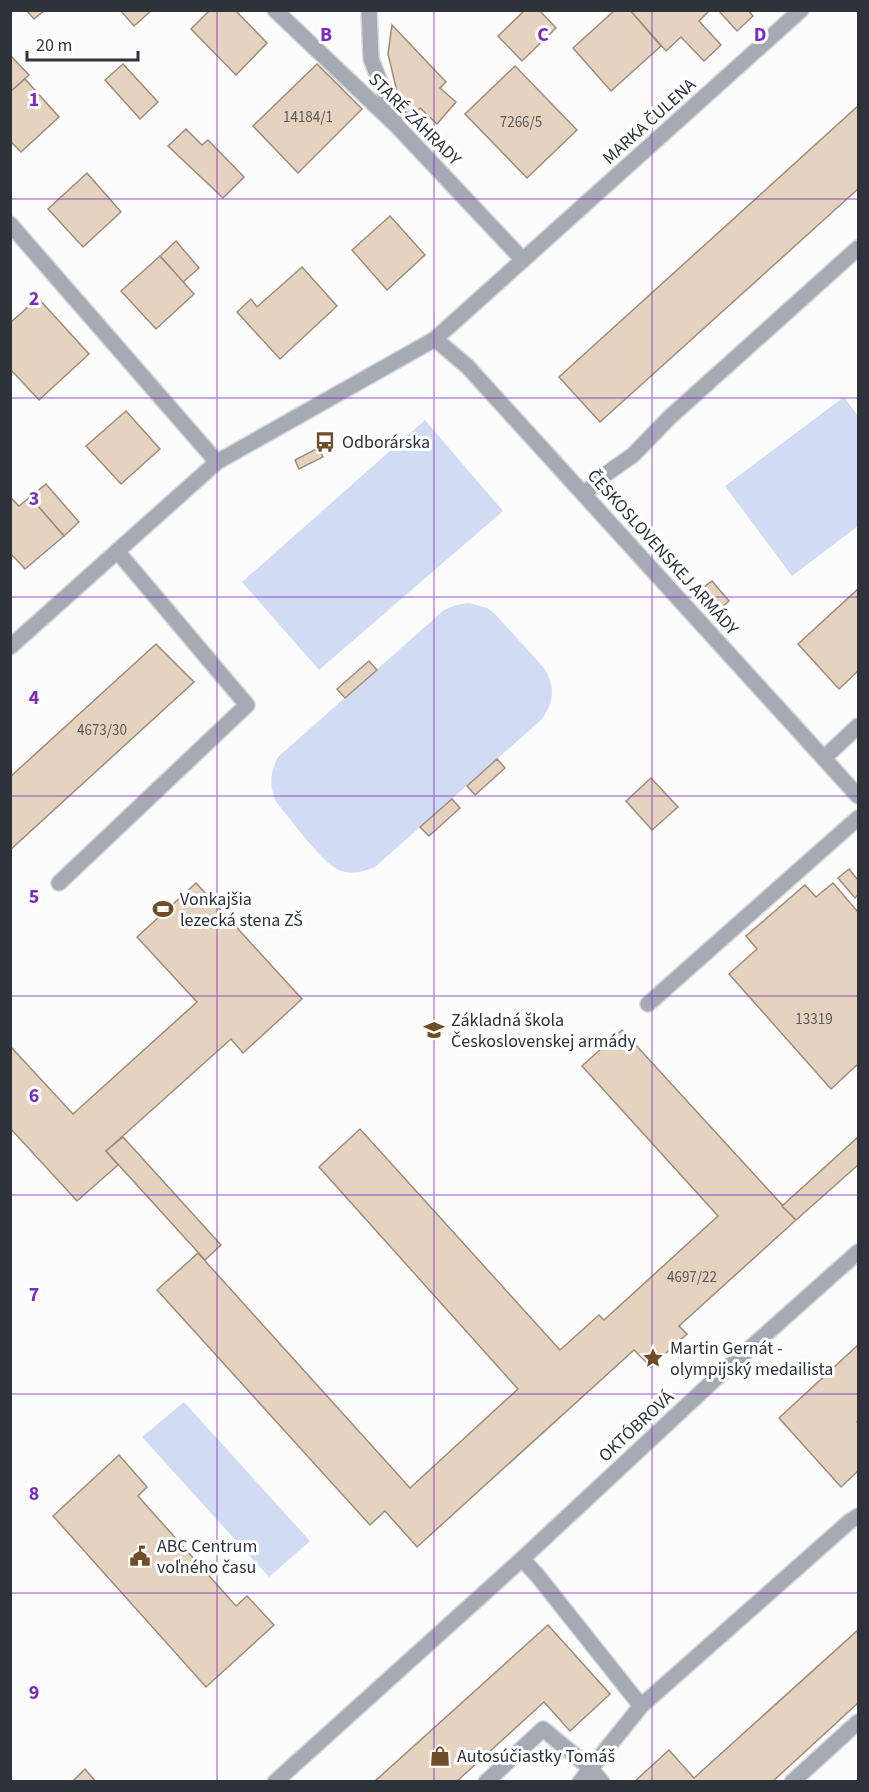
<svg xmlns="http://www.w3.org/2000/svg" width="869" height="1792" font-family="'Source Sans 3',sans-serif">
  <style>
    .green { fill: #d1dbf4 }
    .building { fill: #e5d2bf; stroke: #9e8c7b; stroke-width: 1.5 }
    .lines { fill: none; stroke-linecap: round; stroke-linejoin: round }
    .lane-casing { stroke: #d7d8d9; stroke-width: 18 }
    .street-casing { stroke: #d7d8d9; stroke-width: 18 }
    .lane { stroke: #a6aab4; stroke-width: 15 }
    .street { stroke: #a6aab4; stroke-width: 15 }
    .grid { fill: none; stroke: #7b2cbf; stroke-width: 1.5; stroke-opacity: 0.55 }
    .labels { text-anchor: middle; stroke-width: 6; stroke-linejoin: round; paint-order: stroke }
    .number-label { font-size: 15px; fill: #5c5a5b }
    .street-label { font-size: 18px; fill: #2e323a; stroke: #fff }
    .poi-label { font-size: 18px; fill: #2e323a; stroke: #fff; text-anchor: start }
    .grid-label { font-size: 20px; text-anchor: middle; font-weight: bold; fill: #7b2cbf; stroke: #fff; stroke-width: 6; stroke-linejoin: round; paint-order: stroke }
  </style>
  <rect width="100%" height="100%" fill="#fcfcfc"/>
  <g class="green">
    <path d="M 844,397 L 858,416 L 858,526 L 792,576 L 725,486 Z"/>
    <path d="M 425,420 L 503,511 L 319,670 L 242,582 Z"/>
    <path d="M 469,603 L 487,608 L 495,614 L 544,668 C 556,687 554,703 541,720 L 375,867 C 363,872 352,875 339,870 C 321,862 290,818 276,802 C 269,785 270,773 278,757 L 444,610 L 456,605 Z"/>
    <path d="M 184,1402 L 310,1541 L 269,1577 L 142,1437 Z"/>
  </g>
  <g class="building">
    <path d="M 26,10 L 45,10 L 34,19 Z"/>
    <path d="M 120,10 L 152,10 L 134,26 Z"/>
    <path d="M 210,10 L 235,10 L 267,43 L 236,75 L 191,29 Z"/>
    <path d="M 525,10 L 539,10 L 556,28 L 522,61 L 498,36 Z"/>
    <path d="M 615,10 L 630,10 L 661,46 L 611,91 L 573,48 Z"/>
    <path d="M 630,10 L 710,10 L 699,21 L 721,45 L 704,61 L 681,37 L 666,51 Z"/>
    <path d="M 718,10 L 748,10 L 753,16 L 737,31 Z"/>
    <path d="M 392,25 L 446,82 L 440,88 L 456,102 L 437,124 L 420,108 L 410,120 L 399,100 L 388,54 Z"/>
    <path d="M 10,55 L 29,75 L 10,92 Z"/>
    <path d="M 123,64 L 158,102 L 140,119 L 105,80 Z"/>
    <path d="M 317,64 L 362,109 L 298,173 L 253,126 Z"/>
    <path d="M 515,66 L 577,130 L 527,178 L 465,114 Z"/>
    <path d="M 25,79 L 59,117 L 21,152 L 10,141 L 10,92 Z"/>
    <path d="M 858,106 L 858,189 L 600,422 L 559,377 Z"/>
    <path d="M 186,129 L 202,145 L 208,140 L 244,177 L 223,198 L 168,146 Z"/>
    <path d="M 87,173 L 121,212 L 83,247 L 48,209 Z"/>
    <path d="M 390,216 L 425,255 L 387,290 L 352,250 Z"/>
    <path d="M 176,241 L 199,268 L 183,282 L 160,256 Z"/>
    <path d="M 160,256 L 194,294 L 156,329 L 121,291 Z"/>
    <path d="M 302,267 L 337,306 L 280,359 L 237,312 L 251,299 L 257,307 Z"/>
    <path d="M 38,298 L 89,354 L 39,400 L 10,369 L 10,323 Z"/>
    <path d="M 126,411 L 160,449 L 121,484 L 86,446 Z"/>
    <path d="M 318,448 L 323,457 L 299,469 L 295,460 Z"/>
    <path d="M 46,484 L 79,522 L 64,536 L 30,497 Z"/>
    <path d="M 10,497 L 19,506 L 30,497 L 64,536 L 25,569 L 10,553 Z"/>
    <path d="M 712,581 L 729,601 L 721,608 L 704,587 Z"/>
    <path d="M 858,589 L 858,671 L 839,689 L 798,644 Z"/>
    <path d="M 156,644 L 194,682 L 10,850 L 10,777 Z"/>
    <path d="M 369,661 L 377,670 L 345,698 L 337,689 Z"/>
    <path d="M 497,759 L 505,768 L 475,795 L 467,786 Z"/>
    <path d="M 651,778 L 678,807 L 652,830 L 626,801 Z"/>
    <path d="M 452,799 L 460,808 L 429,836 L 420,827 Z"/>
    <path d="M 849,869 L 858,880 L 858,895 L 855,898 L 838,878 Z"/>
    <path d="M 196,883 L 302,999 L 243,1053 L 231,1039 L 106,1151 L 118,1165 L 77,1201 L 10,1128 L 10,1046 L 73,1114 L 197,1002 L 137,937 Z"/>
    <path d="M 833,883 L 858,912 L 858,1064 L 831,1089 L 729,974 L 757,949 L 746,936 L 805,885 L 816,897 Z"/>
    <path d="M 622,1030 L 796,1220 L 679,1326 L 687,1334 L 651,1367 L 634,1350 L 417,1547 L 385,1511 L 370,1525 L 157,1290 L 198,1253 L 410,1488 L 518,1389 L 319,1167 L 360,1129 L 560,1350 L 599,1315 L 604,1320 L 718,1216 L 582,1066 Z"/>
    <path d="M 123,1137 L 221,1245 L 205,1260 L 106,1151 Z"/>
    <path d="M 858,1137 L 858,1165 L 796,1220 L 782,1206 Z"/>
    <path d="M 858,1345 L 858,1421 L 857,1422 L 858,1424 L 858,1471 L 841,1487 L 779,1418 Z"/>
    <path d="M 119,1455 L 147,1487 L 138,1496 L 236,1606 L 247,1596 L 274,1625 L 206,1687 L 53,1516 Z"/>
    <path d="M 548,1625 L 610,1694 L 570,1731 L 544,1702 L 456,1782 L 374,1782 Z"/>
    <path d="M 858,1630 L 858,1703 L 772,1782 L 634,1782 L 669,1750 L 694,1778 Z"/>
    <path d="M 85,1769 L 96,1782 L 72,1782 Z"/>
  </g>
  <g class="lines">
    <g class="lane-casing">
      <g id="lane">
        <path d="M 584,494 L 606,474 L 633,455 L 670,417 L 858,248"/>
        <path d="M 824,758 L 858,726"/>
        <path d="M 59,883 L 247,705 L 117,551"/>
        <path d="M 648,1004 L 858,818"/>
        <path d="M 522,1559 L 537,1575 L 641,1706"/>
        <path d="M 486,1782 L 543,1729 L 590,1768 L 602,1782"/>
        <path d="M 580,1782 L 641,1706 L 849,1522 L 858,1516"/>
        <path d="M 792,1782 L 858,1722"/>
      </g>
    </g>
    <g class="street-casing">
      <g id="street">
        <path d="M 275,10 L 397,126 L 523,260"/>
        <path d="M 369,10 L 371,59 L 395,120"/>
        <path d="M 10,224 L 217,462"/>
        <path d="M 435,339 L 467,366 L 858,796"/>
        <path d="M 10,647 L 217,462 L 435,339 L 801,10"/>
        <path d="M 275,1782 L 522,1559 L 712,1382 L 858,1252"/>
      </g>
    </g>
    <use href="#lane" class="lane"/>
    <use href="#street" class="street"/>
  </g>
  <path class="grid" d="M 217,10 L 217,1782M 434,10 L 434,1782M 652,10 L 652,1782M 10,199 L 858,199M 10,398 L 858,398M 10,597 L 858,597M 10,796 L 858,796M 10,996 L 858,996M 10,1195 L 858,1195M 10,1394 L 858,1394M 10,1593 L 858,1593"/>
  <defs>
    <g id="bus-bare" transform="scale(1.62)"><path d="M-5-6H5V4H4V6H2V4H-2V6H-4V4H-5ZM-3.5-4V0h7V-4ZM-3.5 1.2v1.5H-2V1.2ZM2 1.2v1.5H3.5V1.2Z" fill="#714d27" stroke="#fff" stroke-width="2.5" paint-order="stroke"/></g>
    <g id="stadium-bare" transform="scale(1.62)"><path d="M0-5a6.5 5 0 1 0 0 10a6.5 5 0 1 0 0-10ZM-3.5-1.8h7v3.6h-7Z" fill="#714d27" stroke="#fff" stroke-width="2.5" paint-order="stroke"/></g>
    <g id="school-bare" transform="scale(1.62)"><path d="M0-5L7-2L0 1L-7-2ZM-4 1L0 2.5L4 1V4Q0 6-4 4Z" fill="#714d27" stroke="#fff" stroke-width="2.5" paint-order="stroke"/></g>
    <g id="sight-bare" transform="scale(1.62)"><path d="M0-6L1.8-2.2L6-1.7L2.9 1.2L3.7 5.4L0 3.3L-3.7 5.4L-2.9 1.2L-6-1.7L-1.8-2.2Z" fill="#714d27" stroke="#fff" stroke-width="2.5" paint-order="stroke"/></g>
    <g id="civic-bare" transform="scale(1.62)"><path d="M-.6-6.5H3V-4.5H.6V-3L4-1V1h2V6H-6V1h2V-1L-.6-3ZM-1.2 2.5V6h2.4V2.5Z" fill="#714d27" stroke="#fff" stroke-width="2.5" paint-order="stroke"/></g>
    <g id="shop-bare" transform="scale(1.62)"><path d="M-5-2.5h2.3a2.7 3.5 0 0 1 5.4 0H5L5.5 6h-11ZM-1.5-2.5h3a1.5 2.3 0 0 0-3 0Z" fill="#714d27" stroke="#fff" stroke-width="2.5" paint-order="stroke"/></g>
  </defs>
  <g fill-rule="evenodd">
    <use href="#bus-bare" x="325" y="442"/>
    <use href="#stadium-bare" x="163" y="909"/>
    <use href="#school-bare" x="434" y="1030"/>
    <use href="#sight-bare" x="653" y="1358"/>
    <use href="#civic-bare" x="140" y="1556"/>
    <use href="#shop-bare" x="440" y="1756"/>
  </g>
  <g class="labels">
    <g class="number-label">
      <text x="308" y="122">14184/1</text>
      <text x="521" y="127">7266/5</text>
      <text x="102" y="735">4673/30</text>
      <text x="814" y="1024">13319</text>
      <text x="692" y="1282">4697/22</text>
    </g>
    <g class="street-label">
      <text transform="translate(415 119) rotate(45)" y="6">STARÉ ZÁHRADY</text>
      <text transform="translate(649 121) rotate(-42)" y="6">MARKA ČULENA</text>
      <text transform="translate(663 552) rotate(48)" y="6">ČESKOSLOVENSKEJ ARMÁDY</text>
      <text transform="translate(636 1426) rotate(-43)" y="6">OKTÓBROVÁ</text>
    </g>
    <g class="poi-label">
      <text x="342" y="448">Odborárska</text>
      <text x="180" y="905">Vonkajšia<tspan x="180" dy="21">lezecká stena ZŠ</tspan></text>
      <text x="451" y="1026">Základná škola<tspan x="451" dy="21">Československej armády</tspan></text>
      <text x="670" y="1354">Martin Gernát -<tspan x="670" dy="21">olympijský medailista</tspan></text>
      <text x="157" y="1552">ABC Centrum<tspan x="157" dy="21">voľného času</tspan></text>
      <text x="457" y="1762">Autosúčiastky Tomáš</text>
    </g>
  </g>
  <g class="grid-label">
    <text x="326" y="41">B</text>
    <text x="543" y="41">C</text>
    <text x="760" y="41">D</text>
    <text x="34" y="106">1</text>
    <text x="34" y="305">2</text>
    <text x="34" y="505">3</text>
    <text x="34" y="704">4</text>
    <text x="34" y="903">5</text>
    <text x="34" y="1102">6</text>
    <text x="34" y="1301">7</text>
    <text x="34" y="1500">8</text>
    <text x="34" y="1699">9</text>
  </g>
  <rect width="869" height="1792" fill="none" stroke="#2e323a" stroke-width="24"/>
  <path d="M27 51v9h111v-9" fill="none" stroke="#2e323a" stroke-width="3"/>
  <text x="36" y="51" font-size="18" fill="#2e323a" stroke="#ffffff" stroke-width="4.5" paint-order="stroke">20 m</text>
</svg>
